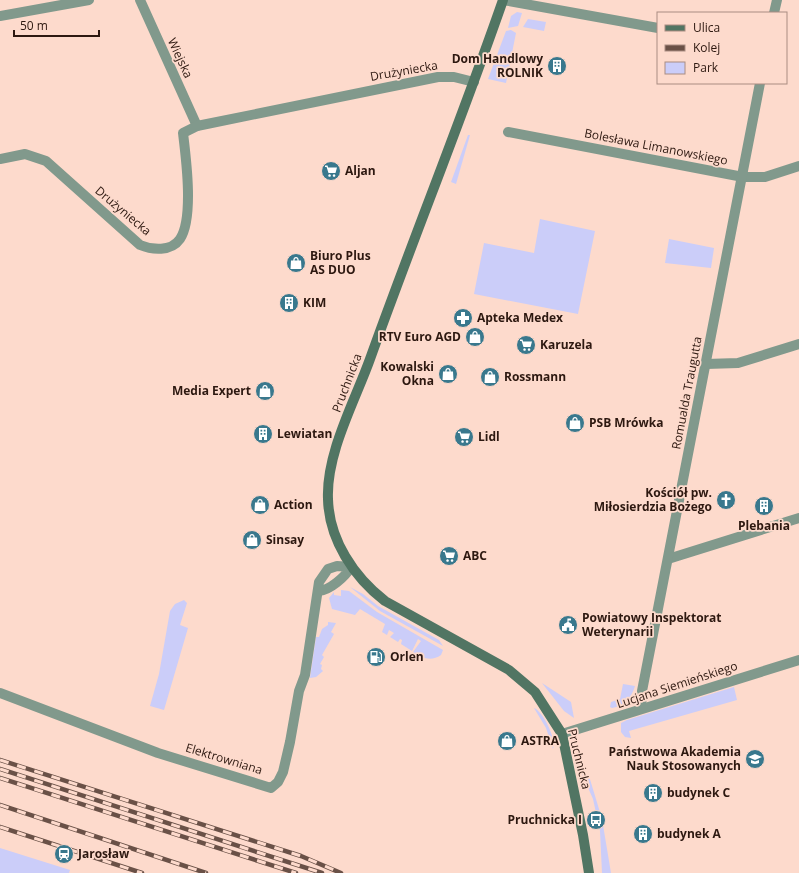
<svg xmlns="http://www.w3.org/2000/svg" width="799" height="873" font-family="'Open Sans',sans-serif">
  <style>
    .green { fill: #cbcdf9 }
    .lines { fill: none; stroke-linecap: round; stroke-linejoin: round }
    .minor { stroke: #81998c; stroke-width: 10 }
    .secondary { stroke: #517563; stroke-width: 10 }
    .rail-casing { stroke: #6a5147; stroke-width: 4.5 }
    .rail { stroke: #fddacc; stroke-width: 3; stroke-dasharray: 9; stroke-linecap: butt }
    .labels { text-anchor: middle; stroke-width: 3.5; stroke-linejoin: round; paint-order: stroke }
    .street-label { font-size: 12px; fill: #2d1810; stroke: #fddacc }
    .poi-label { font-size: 12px; font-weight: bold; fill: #2d1810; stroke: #fddacc; text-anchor: start }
  </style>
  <rect width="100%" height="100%" fill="#fddacc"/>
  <g class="green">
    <path d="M 517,12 L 522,13 L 518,26 L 508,28 L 511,16 Z"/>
    <path d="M 528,19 L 546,22 L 544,31 L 523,27 Z"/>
    <path d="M 511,30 L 516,33 L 506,83 L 488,79 L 506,31 Z"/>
    <path d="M 468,135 L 470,135 L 456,184 L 451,182 Z"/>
    <path d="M 540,219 L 595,231 L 578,314 L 474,294 L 484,243 L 534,253 Z"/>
    <path d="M 669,239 L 714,248 L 711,268 L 665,263 Z"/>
    <path d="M 350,587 L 363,594 L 378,606 L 439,640 L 443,646 L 380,611 Z"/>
    <path d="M 341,590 L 349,591 L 377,612 L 443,650 L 441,655 C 431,662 422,658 413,652 L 421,641 L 418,639 L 412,651 L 401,644 L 402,640 L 400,639 L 398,642 L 390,637 L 394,633 L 389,630 L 387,635 L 382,632 L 385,624 L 360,609 L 355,615 L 332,609 L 329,598 L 334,592 L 334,595 L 341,596 Z"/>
    <path d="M 184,600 L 187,603 L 180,625 L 188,628 L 164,710 L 150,706 L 159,674 L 170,611 L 175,604 Z"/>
    <path d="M 328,622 L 336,623 L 331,632 L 334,634 L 322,655 L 324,657 L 320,664 L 322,665 L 321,669 L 323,671 L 316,677 L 310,678 L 316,637 L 319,637 L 322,629 L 328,625 Z"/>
    <path d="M 542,683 L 571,702 L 574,718 L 564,711 Z"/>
    <path d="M 623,684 L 635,686 C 632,697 624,706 612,708 L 610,707 L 611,702 L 620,699 Z"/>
    <path d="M 734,687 L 737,700 L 629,731 L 631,738 L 625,737 L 621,732 L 621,723 L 627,720 Z"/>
    <path d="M 534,708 C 543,711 557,740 553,749 L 546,728 Z"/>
    <path d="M 582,774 L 589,776 L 602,819 L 611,873 L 602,873 L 600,831 L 593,799 Z"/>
    <path d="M 0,848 L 70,870 L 69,873 L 0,873 Z"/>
  </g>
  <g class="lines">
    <g class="minor">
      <path d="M 140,0 L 197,126"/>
      <path d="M 503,0 L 658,28"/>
      <path d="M 774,13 L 777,0"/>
      <path d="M 0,16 L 89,0"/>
      <path d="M 508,132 L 743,177 L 765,177 L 799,166"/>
      <path d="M 0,159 L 25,154 L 46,161 L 140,245 C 152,250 171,252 180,239 C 194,218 186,158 183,133 L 197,126 L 438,77 L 454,77 L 474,82"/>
      <path d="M 706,364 L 738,363 L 799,344"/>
      <path d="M 668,559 L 799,518"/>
      <path d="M 0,693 L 158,753 L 271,788 L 278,782 L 283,772 L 290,742 L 299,691 L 305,675 L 319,582 L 328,569 L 337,566 L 351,567 C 345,577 330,590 319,591"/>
      <path d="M 641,708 L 642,691 L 760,83"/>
      <path d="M 562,734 L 799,660"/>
    </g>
    <path class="secondary" d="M 503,0 C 461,121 413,239 370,359 C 355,401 326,453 328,499 C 329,540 354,577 385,601 L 509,670 L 535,692 L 562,734 L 583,835 L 589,873"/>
    <g class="rail-casing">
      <g id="rail">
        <path d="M 0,760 L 301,856 L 341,873"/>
        <path d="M 0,769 L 322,873"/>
        <path d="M 0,778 L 296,873"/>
        <path d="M 0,805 L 206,873"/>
        <path d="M 0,827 L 142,873"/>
      </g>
    </g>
    <use href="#rail" class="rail"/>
  </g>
  <defs>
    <g id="building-disc" transform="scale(1)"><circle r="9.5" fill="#39788d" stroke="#fddacc"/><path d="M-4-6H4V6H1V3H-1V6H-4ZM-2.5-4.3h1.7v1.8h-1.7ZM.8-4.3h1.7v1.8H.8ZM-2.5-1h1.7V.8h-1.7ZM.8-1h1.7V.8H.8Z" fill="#fff"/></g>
    <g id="supermarket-disc" transform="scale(1)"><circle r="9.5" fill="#39788d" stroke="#fddacc"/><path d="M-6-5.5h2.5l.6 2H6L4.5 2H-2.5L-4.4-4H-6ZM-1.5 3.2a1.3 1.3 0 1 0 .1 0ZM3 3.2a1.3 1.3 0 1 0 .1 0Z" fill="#fff"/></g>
    <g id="shop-disc" transform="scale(1)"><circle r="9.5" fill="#39788d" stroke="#fddacc"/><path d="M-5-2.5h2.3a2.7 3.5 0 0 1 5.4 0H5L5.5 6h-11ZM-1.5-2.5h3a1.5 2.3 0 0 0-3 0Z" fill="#fff"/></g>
    <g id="pharmacy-disc" transform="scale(1)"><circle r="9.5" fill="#39788d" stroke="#fddacc"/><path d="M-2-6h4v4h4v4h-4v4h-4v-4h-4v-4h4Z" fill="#fff"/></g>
    <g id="church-disc" transform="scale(1)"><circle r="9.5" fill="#39788d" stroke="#fddacc"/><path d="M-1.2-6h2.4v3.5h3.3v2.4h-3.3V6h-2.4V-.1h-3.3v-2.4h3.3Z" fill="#fff"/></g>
    <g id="civic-disc" transform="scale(1)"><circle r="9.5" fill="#39788d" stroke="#fddacc"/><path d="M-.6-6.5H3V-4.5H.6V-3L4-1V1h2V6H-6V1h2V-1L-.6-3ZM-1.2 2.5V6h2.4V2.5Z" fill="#fff"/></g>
    <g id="fuel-disc" transform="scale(1)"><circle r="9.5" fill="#39788d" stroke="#fddacc"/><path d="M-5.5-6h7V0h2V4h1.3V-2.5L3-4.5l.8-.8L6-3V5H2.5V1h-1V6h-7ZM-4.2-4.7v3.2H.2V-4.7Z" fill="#fff"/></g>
    <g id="university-disc" transform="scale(1)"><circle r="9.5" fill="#39788d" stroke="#fddacc"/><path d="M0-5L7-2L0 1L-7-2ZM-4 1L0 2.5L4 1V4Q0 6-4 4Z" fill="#fff"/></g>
    <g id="bus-disc" transform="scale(1)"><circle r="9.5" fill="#39788d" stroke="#fddacc"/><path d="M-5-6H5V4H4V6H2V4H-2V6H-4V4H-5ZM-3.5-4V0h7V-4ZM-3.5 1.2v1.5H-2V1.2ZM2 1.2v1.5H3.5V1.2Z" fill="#fff"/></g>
    <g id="station-disc" transform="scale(1)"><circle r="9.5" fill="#39788d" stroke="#fddacc"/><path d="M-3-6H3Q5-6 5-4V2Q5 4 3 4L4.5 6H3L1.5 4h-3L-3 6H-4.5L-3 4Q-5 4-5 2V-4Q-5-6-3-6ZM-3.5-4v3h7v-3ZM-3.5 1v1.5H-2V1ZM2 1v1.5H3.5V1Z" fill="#fff"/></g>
  </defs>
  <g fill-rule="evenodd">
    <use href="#building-disc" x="557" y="66"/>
    <use href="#supermarket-disc" x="331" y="171"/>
    <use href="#shop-disc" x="296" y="263"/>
    <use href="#building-disc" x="289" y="303"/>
    <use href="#pharmacy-disc" x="463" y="318"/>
    <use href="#shop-disc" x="475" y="337"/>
    <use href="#supermarket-disc" x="526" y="345"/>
    <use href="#shop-disc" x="448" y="374"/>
    <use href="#shop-disc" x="490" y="377"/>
    <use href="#shop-disc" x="265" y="391"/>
    <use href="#shop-disc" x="575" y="423"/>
    <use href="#building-disc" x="263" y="434"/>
    <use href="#supermarket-disc" x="464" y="437"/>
    <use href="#church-disc" x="726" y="500"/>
    <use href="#shop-disc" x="260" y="505"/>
    <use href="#building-disc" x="764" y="506"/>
    <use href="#shop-disc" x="252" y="540"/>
    <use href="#supermarket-disc" x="449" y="556"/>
    <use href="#civic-disc" x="568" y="625"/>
    <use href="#fuel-disc" x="376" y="657"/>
    <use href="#shop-disc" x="507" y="741"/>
    <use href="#university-disc" x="755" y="759"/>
    <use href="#building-disc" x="653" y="793"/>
    <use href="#bus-disc" x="596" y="820"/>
    <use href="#building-disc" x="643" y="834"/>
    <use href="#station-disc" x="64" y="854"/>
  </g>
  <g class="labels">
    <g class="street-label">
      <text transform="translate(180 58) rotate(65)" y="4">Wiejska</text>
      <text transform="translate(404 71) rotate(-10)" y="4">Drużyniecka</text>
      <text transform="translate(656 147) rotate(11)" y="4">Bolesława Limanowskiego</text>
      <text transform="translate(123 211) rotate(40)" y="4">Drużyniecka</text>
      <text transform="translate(347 383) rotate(-69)" y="4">Pruchnicka</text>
      <text transform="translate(687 393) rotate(-79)" y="4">Romualda Traugutta</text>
      <text transform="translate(677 685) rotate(-18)" y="4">Lucjana Siemieńskiego</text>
      <text transform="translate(224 759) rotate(17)" y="4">Elektrowniana</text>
      <text transform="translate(579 759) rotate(76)" y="4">Pruchnicka</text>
    </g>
    <g class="poi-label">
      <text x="543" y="63" text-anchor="end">Dom Handlowy<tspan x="543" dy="14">ROLNIK</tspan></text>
      <text x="345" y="175">Aljan</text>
      <text x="310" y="260">Biuro Plus<tspan x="310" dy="14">AS DUO</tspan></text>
      <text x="303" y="307">KIM</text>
      <text x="477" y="322">Apteka Medex</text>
      <text x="461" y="341" text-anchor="end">RTV Euro AGD</text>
      <text x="540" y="349">Karuzela</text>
      <text x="434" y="371" text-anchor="end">Kowalski<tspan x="434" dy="14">Okna</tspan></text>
      <text x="504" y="381">Rossmann</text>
      <text x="251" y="395" text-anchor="end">Media Expert</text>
      <text x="589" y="427">PSB Mrówka</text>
      <text x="277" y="438">Lewiatan</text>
      <text x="478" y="441">Lidl</text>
      <text x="712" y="497" text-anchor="end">Kościół pw.<tspan x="712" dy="14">Miłosierdzia Bożego</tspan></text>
      <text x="274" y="509">Action</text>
      <text x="764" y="530" text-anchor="middle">Plebania</text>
      <text x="266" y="544">Sinsay</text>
      <text x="463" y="560">ABC</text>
      <text x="582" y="622">Powiatowy Inspektorat<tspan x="582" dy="14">Weterynarii</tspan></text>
      <text x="390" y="661">Orlen</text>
      <text x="521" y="745">ASTRA</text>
      <text x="741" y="756" text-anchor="end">Państwowa Akademia<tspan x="741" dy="14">Nauk Stosowanych</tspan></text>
      <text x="667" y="797">budynek C</text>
      <text x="582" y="824" text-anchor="end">Pruchnicka I</text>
      <text x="657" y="838">budynek A</text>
      <text x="78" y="858">Jarosław</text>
    </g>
  </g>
  <rect x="657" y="12" width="130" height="72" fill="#fddacc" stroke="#aa8c81"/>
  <rect x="665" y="25" width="20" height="6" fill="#517563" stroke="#aa8c81"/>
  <text x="693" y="32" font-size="12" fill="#2d1810">Ulica</text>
  <rect x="665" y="45" width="20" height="6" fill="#6a5147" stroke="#aa8c81"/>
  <text x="693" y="52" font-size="12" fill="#2d1810">Kolej</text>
  <rect x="665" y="62" width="20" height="12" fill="#cbcdf9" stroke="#aa8c81"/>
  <text x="693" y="72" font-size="12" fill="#2d1810">Park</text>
  <path d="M14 30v6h85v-6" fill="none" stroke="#2d1810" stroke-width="2"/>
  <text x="20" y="30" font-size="12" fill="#2d1810" stroke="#fddacc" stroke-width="3" paint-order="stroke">50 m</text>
</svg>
